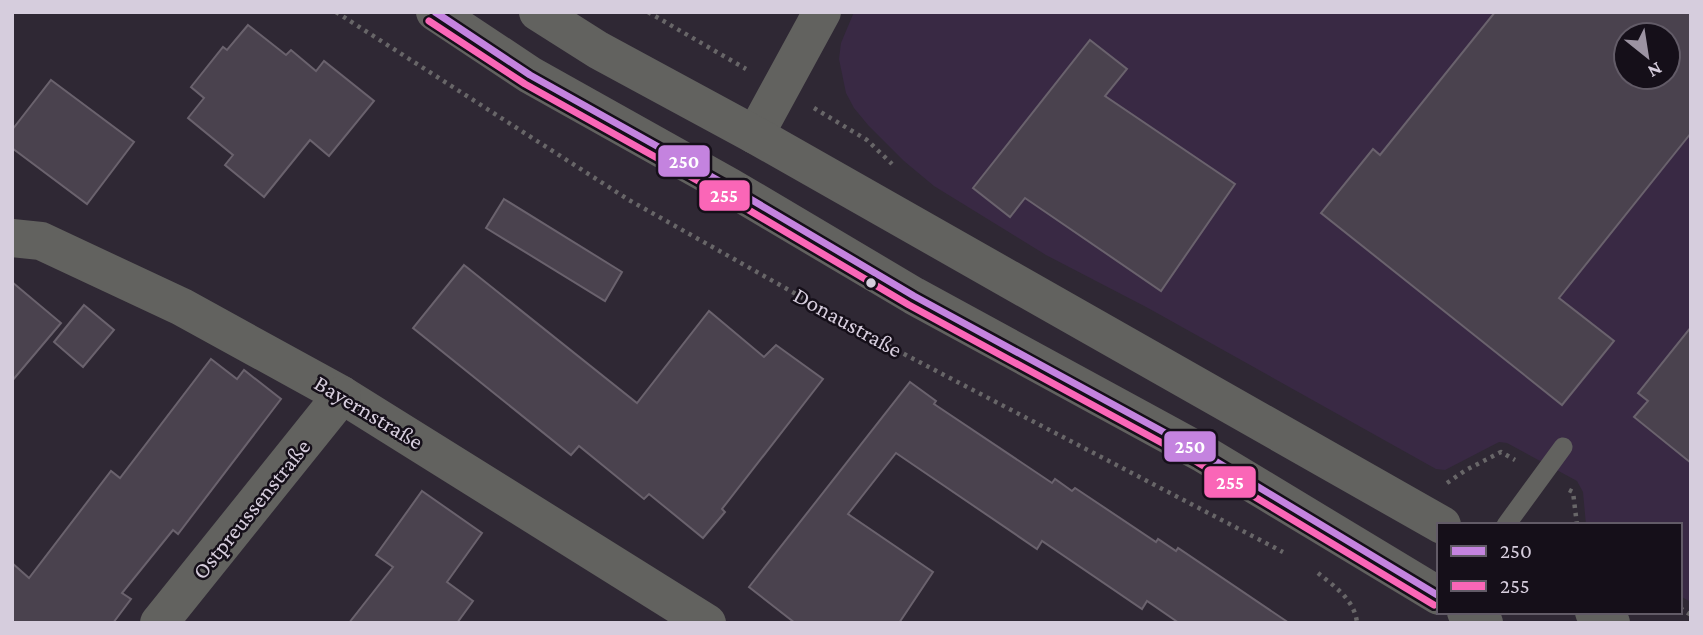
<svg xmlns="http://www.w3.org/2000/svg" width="1703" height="635" font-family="'Crimson Pro',serif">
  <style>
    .built { fill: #392944; fill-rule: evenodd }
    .building { fill: #4a424e; stroke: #6a626d; stroke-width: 2; fill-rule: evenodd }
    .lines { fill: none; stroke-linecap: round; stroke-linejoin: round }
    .path { stroke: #686668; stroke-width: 4.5; stroke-dasharray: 3.5 5; stroke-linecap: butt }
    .service { stroke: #62625f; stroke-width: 19 }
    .minor { stroke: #62625f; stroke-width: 38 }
    .tertiary { stroke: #62625f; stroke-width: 38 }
    .bus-1-casing { stroke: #150f19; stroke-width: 12 }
    .bus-2-casing { stroke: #150f19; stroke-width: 12 }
    .bus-1 { stroke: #c483df; stroke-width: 7 }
    .bus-2 { stroke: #fa66b7; stroke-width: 7 }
    .bus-dot { fill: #d6cddd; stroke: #150f19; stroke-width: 2.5 }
    .labels { text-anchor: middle; stroke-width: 5; stroke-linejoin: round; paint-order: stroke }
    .street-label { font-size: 23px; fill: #d6cddd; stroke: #150f19 }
    .line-badge { stroke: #150f19; stroke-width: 2.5 }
    .badge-label { font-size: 19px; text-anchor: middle; font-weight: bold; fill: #fff }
  </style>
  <rect width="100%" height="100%" fill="#2f2834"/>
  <path class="built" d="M 854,12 L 1691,12 L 1691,602 L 1680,596 L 1680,525 L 1586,525 L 1583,492 L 1577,481 L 1507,443 L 1499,442 L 1445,470 L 1436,469 L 1148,308 L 1046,255 L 934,186 L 904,161 L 868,125 L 854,108 L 846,93 L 839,59 L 841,43 ZM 1626,35 L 1668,35 L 1668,77 L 1626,77 Z"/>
  <g class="building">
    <path d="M 1495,12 L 1691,12 L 1691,133 L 1559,298 L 1614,341 L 1562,405 L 1321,213 L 1373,149 L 1380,155 ZM 1626,35 L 1668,35 L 1668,77 L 1626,77 Z"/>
    <path d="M 248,25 L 286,55 L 291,50 L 316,71 L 324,61 L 374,101 L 329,156 L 310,140 L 264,197 L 225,165 L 233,155 L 188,118 L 204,98 L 191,87 L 223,47 L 227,50 Z"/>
    <path d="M 1090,40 L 1127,69 L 1105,96 L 1235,184 L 1161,291 L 1025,198 L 1010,217 L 973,188 Z"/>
    <path d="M 51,80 L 134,142 L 87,204 L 12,148 L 12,130 Z"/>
    <path d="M 504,199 L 622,272 L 605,301 L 486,228 Z"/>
    <path d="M 464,265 L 637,403 L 709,311 L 764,357 L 776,345 L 823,379 L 722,509 L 725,512 L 703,538 L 649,494 L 644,499 L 579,446 L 571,455 L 413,328 Z"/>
    <path d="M 12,282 L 61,323 L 12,381 Z"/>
    <path d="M 84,305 L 114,330 L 83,367 L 54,342 Z"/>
    <path d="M 1691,327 L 1691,463 L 1634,417 L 1648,401 L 1638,393 Z"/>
    <path d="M 211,359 L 237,379 L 244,370 L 281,399 L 178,534 L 173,530 L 122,593 L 131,599 L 113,623 L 12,623 L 12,563 L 29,578 L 111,471 L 120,478 Z"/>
    <path d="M 910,382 L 936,401 L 934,404 L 1052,483 L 1055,479 L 1072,491 L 1075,488 L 1156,542 L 1158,539 L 1176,551 L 1178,548 L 1289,623 L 1179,623 L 1147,601 L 1142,609 L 1042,541 L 1037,549 L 896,453 L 848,514 L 933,572 L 899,623 L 795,623 L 749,587 Z"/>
    <path d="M 422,491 L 482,533 L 447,582 L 473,601 L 457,623 L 349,623 L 393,567 L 376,555 Z"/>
  </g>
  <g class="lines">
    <g class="path">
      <path d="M 336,12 L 629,200 L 883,343 L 1283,552"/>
      <path d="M 648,12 L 746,69"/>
      <path d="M 814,108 L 867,140 L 892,164"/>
      <path d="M 1447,483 L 1466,470 L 1501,452 L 1515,460"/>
      <path d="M 1569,490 L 1573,492 L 1577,525"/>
      <path d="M 1318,573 C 1334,586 1355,600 1357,623"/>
      <path d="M 1680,608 L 1691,615"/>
    </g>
    <path class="service" d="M 1506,525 L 1563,447"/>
    <g class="minor">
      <path d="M 755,135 L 822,12"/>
      <path d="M 12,238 L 41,241 L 182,307 L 342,395 L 707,623"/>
      <path d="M 159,623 L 342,395"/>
    </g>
    <g class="tertiary">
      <path d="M 435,12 L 530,75 L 730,187 L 914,296 L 1202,453 L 1439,596"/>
      <path d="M 538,12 L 598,50 L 755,135 L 1442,525"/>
      <path d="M 1466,612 L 1484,623"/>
      <path d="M 1594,612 L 1611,623"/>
    </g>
    <g class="bus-1-casing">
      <path id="bus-1" d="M 435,12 L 530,75 L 730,187 L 914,296 L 1202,453 L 1439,596"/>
    </g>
    <g class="bus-2-casing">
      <path id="bus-2" d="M 429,21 L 525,84 L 725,196 L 909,305 L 1197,462 L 1434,605"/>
    </g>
    <use href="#bus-1" class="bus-1"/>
    <use href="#bus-2" class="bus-2"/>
  </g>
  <circle class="bus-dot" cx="871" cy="283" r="6"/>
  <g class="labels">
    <g class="street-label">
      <text transform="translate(848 322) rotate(29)" y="8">Donaustraße</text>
      <text transform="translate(369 412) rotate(31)" y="8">Bayernstraße</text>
      <text transform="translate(251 509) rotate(-51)" y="8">Ostpreussenstraße</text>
    </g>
  </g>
  <g class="line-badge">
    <rect x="657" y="144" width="54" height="34" rx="7" fill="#c483df"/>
    <rect x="698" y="179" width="53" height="33" rx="7" fill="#fa66b7"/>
    <rect x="1163" y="430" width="54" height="33" rx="7" fill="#c483df"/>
    <rect x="1203" y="465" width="54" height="34" rx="7" fill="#fa66b7"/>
  </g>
  <g class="badge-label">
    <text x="684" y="168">250</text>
    <text x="724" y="202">255</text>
    <text x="1190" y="453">250</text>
    <text x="1230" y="489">255</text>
  </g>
  <rect width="1703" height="635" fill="none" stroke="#d6cddd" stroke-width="28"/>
  <rect x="1437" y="523" width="245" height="91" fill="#150f19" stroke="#625b67" stroke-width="2"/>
  <rect x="1451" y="546" width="35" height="10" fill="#c483df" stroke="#625b67" stroke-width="2"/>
  <text x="1500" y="558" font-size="21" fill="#d6cddd">250</text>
  <rect x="1451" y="581" width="35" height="10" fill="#fa66b7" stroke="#625b67" stroke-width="2"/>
  <text x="1500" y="593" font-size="21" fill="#d6cddd">255</text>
  <g transform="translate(1647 56) rotate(150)"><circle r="33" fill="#150f19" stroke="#625b67" stroke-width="2"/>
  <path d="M0-5L12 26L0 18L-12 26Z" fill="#9c93a2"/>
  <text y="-10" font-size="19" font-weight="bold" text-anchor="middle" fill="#d6cddd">N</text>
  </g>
</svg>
